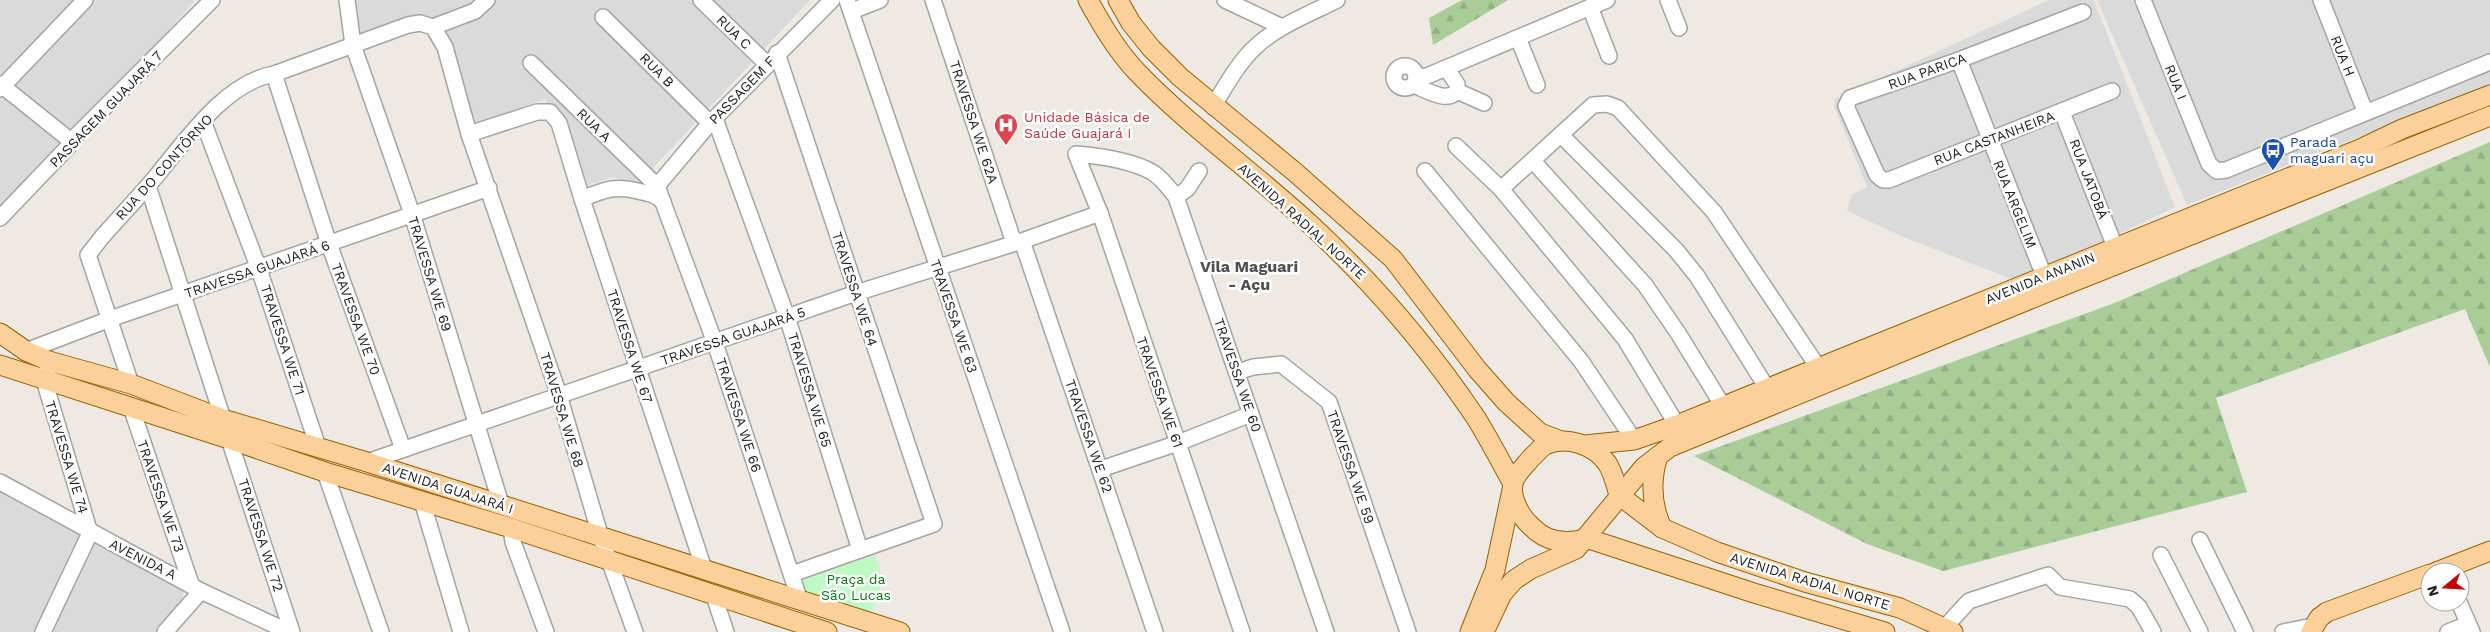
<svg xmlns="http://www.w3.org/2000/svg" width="2490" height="632" font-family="'Work Sans',sans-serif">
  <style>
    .residential { fill: #dbdada }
    .forest { fill: url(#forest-firs) }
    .park { fill: #bff9c3 }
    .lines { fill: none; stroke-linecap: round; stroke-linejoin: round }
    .minor-casing { stroke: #a4a4a4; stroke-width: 18 }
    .major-casing { stroke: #956201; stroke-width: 21 }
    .minor { stroke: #fff; stroke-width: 15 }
    .major { stroke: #fbd09b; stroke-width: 19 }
    .labels { text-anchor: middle; stroke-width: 5; stroke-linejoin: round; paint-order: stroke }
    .street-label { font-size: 14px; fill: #1d1d1d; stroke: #fff }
    .health-label { font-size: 14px; fill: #be3a42; stroke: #fff; text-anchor: start }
    .transit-label { font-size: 14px; fill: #164399; stroke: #fff; text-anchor: start }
    .park-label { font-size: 14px; fill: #0c7a14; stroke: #fff }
    .quarter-label { font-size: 16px; font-weight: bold; fill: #505050; stroke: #fff }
  </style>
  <defs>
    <pattern id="forest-firs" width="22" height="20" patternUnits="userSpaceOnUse" patternTransform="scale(1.25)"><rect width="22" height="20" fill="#a8cd98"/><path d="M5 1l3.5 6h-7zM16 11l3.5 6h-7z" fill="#90b083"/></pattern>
  </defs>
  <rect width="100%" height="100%" fill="#eeeae3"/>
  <g class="residential">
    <path d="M 0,0 L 195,0 L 145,58 L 0,206 Z"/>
    <path d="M 340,0 L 810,0 L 653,168 L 659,192 L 613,177 L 577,189 L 545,99 L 468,127 L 429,17 L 347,41 Z"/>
    <path d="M 2049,0 L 2094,0 L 2175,207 L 2019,282 L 1901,236 L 1847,211 L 1851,195 L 1867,187 L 1834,106 L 1835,99 Z"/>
    <path d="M 2097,0 L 2490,0 L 2490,85 L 2187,205 Z"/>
    <path d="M 0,485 L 184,589 L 176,632 L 0,632 Z"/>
  </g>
  <g class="forest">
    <path d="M 1462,0 L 1508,0 L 1433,45 L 1429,18 Z"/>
    <path d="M 2490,142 L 2490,367 L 2465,309 L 2216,398 L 2247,492 L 1943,571 L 1867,544 L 1694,456 L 2112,304 Z"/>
  </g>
  <path class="park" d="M 875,555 L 883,579 L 871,617 L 805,597 L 801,579 Z"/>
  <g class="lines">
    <g class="minor-casing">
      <g id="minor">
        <path d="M 347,0 L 353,45 L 412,214 L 501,504"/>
        <path d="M 701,0 L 767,64"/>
        <path d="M 847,0 L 1062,632"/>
        <path d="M 933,0 L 1014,243"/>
        <path d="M 1225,0 L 1282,27"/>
        <path d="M 1668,0 L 1679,28"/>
        <path d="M 2143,0 L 2209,164 L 2217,171 L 2226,170 L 2490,62"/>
        <path d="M 2321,0 L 2365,111"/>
        <path d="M 1590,7 L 1609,56"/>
        <path d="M 852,11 L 880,0"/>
        <path d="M 2083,12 L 1959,60 L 1850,98 L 1846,106 L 1877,175 L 1883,180 L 1889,180 L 2112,91"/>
        <path d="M 603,17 L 710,123"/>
        <path d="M 433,27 L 475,11 L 487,0"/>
        <path d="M 1518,38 L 1537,85"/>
        <path d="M 777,53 L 934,524 L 792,574"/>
        <path d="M 1959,60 L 2048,286"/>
        <path d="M 531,63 L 657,186 L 715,343 L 800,601"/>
        <circle cx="1405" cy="77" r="11"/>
        <path d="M 274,74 L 329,244 L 403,449"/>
        <path d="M 1416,77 L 1427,76 L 1607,0"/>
        <path d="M 0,84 L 71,141"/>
        <path d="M 1413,85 C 1425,89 1447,104 1457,91 L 1457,84 L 1446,68"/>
        <path d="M 0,89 L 85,0"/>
        <path d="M 1457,91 L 1484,103"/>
        <path d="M 1213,107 C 1223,90 1233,72 1245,58 C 1268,29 1306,16 1337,0"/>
        <path d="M 2062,112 L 2115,247"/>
        <path d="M 715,119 L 787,317 L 860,550"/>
        <path d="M 203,121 L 259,269 L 318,447"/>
        <path d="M 469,134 L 537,112 L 550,112 L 559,123 L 582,199 L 704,569"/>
        <path d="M 1561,135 L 1676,250 L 1697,276 L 1767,388"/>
        <path d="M 1456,146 L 1501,189 L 1625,339 L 1677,425"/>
        <path d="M 1533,161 L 1645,285 L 1678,333 L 1723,406"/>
        <path d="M 1425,171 L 1581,361 L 1634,440"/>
        <path d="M 148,186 L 223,419"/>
        <path d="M 657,186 L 710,123 L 832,0"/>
        <path d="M 1501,189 L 1593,105 L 1607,104 L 1618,108 L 1714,212 L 1818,367"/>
        <path d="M 1176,197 L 1187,189 L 1199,171"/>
        <path d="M 582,199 C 604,190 615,185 638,191 C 649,194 656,194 663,202"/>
        <path d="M 0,218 L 68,147 L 71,141 L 212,0"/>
        <path d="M 1022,241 L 1155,632"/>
        <path d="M 26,351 L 110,319 L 489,188"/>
        <path d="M 47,371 L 44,380 L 90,533"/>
        <path d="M 1238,372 L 1253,367 L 1281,364 L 1329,402 L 1408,632"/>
        <path d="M 131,384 L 88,255 L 102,237 C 117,220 133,203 148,186 C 181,148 222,83 274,74 L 408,25 L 420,23 L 433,27 L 445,47 L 469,134 L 559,395 L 601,538 L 635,632"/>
        <path d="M 131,407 L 191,584"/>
        <path d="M 229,439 L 292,632"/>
        <path d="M 367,462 L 856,293 L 1022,241 L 1100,213"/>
        <path d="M 1101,469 L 1178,443 L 1251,414"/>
        <path d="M 325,472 L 381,632"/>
        <path d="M 0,482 L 201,591 L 289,632"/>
        <path d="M 422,501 L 461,632"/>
        <path d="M 511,528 L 513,542 L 546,632"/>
        <path d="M 2200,540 L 2245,632"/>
        <path d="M 2161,555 L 2200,632"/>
        <path d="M 713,593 L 726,632"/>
        <path d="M 2459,602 L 2472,632"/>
        <path d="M 1945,627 L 1969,601 L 2048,575 L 2060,587 L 2130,599 L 2139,607 L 2153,632"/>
        <path d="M 43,632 L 90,533"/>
        <path d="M 165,632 L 201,591"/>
        <path d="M 1242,632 L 1100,213 L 1076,154 C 1100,156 1130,160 1152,172 C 1162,178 1169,188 1176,197 L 1326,632"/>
        <path d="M 2283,632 L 2313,626"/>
        <path d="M 2448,632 L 2468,624"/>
      </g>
    </g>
    <g class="major-casing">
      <g id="major">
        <path d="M 1088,0 C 1102,25 1117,51 1137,72 C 1191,128 1255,173 1312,226 C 1374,284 1429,348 1476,418 C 1489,439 1501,462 1513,484"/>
        <path d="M 1118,0 L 1131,23 L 1151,48 L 1180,77 L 1296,173 L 1393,259 L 1477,369 L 1506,402 L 1540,433 L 1561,441"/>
        <path d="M 0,333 L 26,351 L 49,361 L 131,384 L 223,419 L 367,462 L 900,632"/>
        <path d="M 0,365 L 229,439 L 325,472 L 511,528 L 827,632"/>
        <path d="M 1585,445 L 1634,440 L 1677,425 L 2360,149 L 2402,129 L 2490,95"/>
        <path d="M 1658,456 C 1650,481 1651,504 1662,528"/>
        <path d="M 1619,495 L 1662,528 L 1717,552 L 1805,582 L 1900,608 L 1953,632"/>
        <path d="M 1586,538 L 1754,593 L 1885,632"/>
        <path d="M 1585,539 C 1566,544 1546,542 1532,527 C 1521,518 1510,498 1513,483 C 1516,473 1525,466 1531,458 C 1536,454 1540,448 1545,445 C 1566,435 1594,445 1607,463 C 1613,472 1616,485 1619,495"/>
        <path d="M 2436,572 L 2490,551"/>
        <path d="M 1470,632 L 1495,570 L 1512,490"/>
        <path d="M 1484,632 L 1502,594 L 1514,580 L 1531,569 L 1576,549 L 1644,467 L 1670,447 L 2050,291 L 2490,116"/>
        <path d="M 2311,632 L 2319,618 L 2327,612 L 2430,574"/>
      </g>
    </g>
    <use href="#minor" class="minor"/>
    <use href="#major" class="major"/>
  </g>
  <defs>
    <g id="hospital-pin" transform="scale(1.25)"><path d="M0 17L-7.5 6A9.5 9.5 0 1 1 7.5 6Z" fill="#e0444e" stroke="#fff"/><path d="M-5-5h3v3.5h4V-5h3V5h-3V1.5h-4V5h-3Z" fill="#fff"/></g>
    <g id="bus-pin" transform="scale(1.25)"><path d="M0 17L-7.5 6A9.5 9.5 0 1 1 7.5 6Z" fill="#1a4fb4" stroke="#fff"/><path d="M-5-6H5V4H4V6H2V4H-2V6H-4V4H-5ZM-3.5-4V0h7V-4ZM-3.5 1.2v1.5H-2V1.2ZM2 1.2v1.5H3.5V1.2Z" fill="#fff"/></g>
  </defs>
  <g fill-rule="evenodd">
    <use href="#hospital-pin" x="1006" y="125"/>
    <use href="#bus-pin" x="2273" y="150"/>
  </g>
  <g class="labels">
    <g class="street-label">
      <text transform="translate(734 32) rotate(44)" y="5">RUA C</text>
      <text transform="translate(2343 56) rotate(68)" y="5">RUA H</text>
      <text transform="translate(657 70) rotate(45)" y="5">RUA B</text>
      <text transform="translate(1927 71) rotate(-20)" y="5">RUA PARICA</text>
      <text transform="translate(2176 82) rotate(68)" y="5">RUA I</text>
      <text transform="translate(742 90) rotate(-46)" y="5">PASSAGEM F</text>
      <text transform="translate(106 109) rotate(-46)" y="5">PASSAGEM GUAJARÁ 7</text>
      <text transform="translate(974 122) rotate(72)" y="5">TRAVESSA WE 62A</text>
      <text transform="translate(594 125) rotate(44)" y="5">RUA A</text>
      <text transform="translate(1994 138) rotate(-21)" y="5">RUA CASTANHEIRA</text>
      <text transform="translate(164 167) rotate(-48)" y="5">RUA DO CONTÔRNO</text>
      <text transform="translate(2089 179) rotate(69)" y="5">RUA JATOBÁ</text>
      <text transform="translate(2015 204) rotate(68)" y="5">RUA ARGELIM</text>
      <text transform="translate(1302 221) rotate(42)" y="5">AVENIDA RADIAL NORTE</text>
      <text transform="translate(257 269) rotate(-19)" y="5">TRAVESSA GUAJARÁ 6</text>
      <text transform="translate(430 274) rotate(73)" y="5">TRAVESSA WE 69</text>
      <text transform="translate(2040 278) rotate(-22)" y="5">AVENIDA ANANIN</text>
      <text transform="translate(855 289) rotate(72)" y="5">TRAVESSA WE 64</text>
      <text transform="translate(954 316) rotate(71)" y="5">TRAVESSA WE 63</text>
      <text transform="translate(356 319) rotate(70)" y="5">TRAVESSA WE 70</text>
      <text transform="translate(733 336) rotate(-19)" y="5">TRAVESSA GUAJARÁ 5</text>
      <text transform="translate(283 340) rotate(72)" y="5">TRAVESSA WE 71</text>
      <text transform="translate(630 346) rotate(72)" y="5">TRAVESSA WE 67</text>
      <text transform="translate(1238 375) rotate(71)" y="5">TRAVESSA WE 60</text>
      <text transform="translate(810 390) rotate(73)" y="5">TRAVESSA WE 65</text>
      <text transform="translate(1160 392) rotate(71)" y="5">TRAVESSA WE 61</text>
      <text transform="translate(562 410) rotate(73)" y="5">TRAVESSA WE 68</text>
      <text transform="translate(739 415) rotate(72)" y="5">TRAVESSA WE 66</text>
      <text transform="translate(1089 436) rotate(71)" y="5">TRAVESSA WE 62</text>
      <text transform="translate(67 457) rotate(73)" y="5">TRAVESSA WE 74</text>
      <text transform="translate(1351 467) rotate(71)" y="5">TRAVESSA WE 59</text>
      <text transform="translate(448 488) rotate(18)" y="5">AVENIDA GUAJARÁ I</text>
      <text transform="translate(161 496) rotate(71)" y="5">TRAVESSA WE 73</text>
      <text transform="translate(261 535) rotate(72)" y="5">TRAVESSA WE 72</text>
      <text transform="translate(143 559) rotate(27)" y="5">AVENIDA A</text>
      <text transform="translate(1810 581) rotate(17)" y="5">AVENIDA RADIAL NORTE</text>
    </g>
    <g class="health-label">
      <text x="1024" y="122">Unidade Básica de<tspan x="1024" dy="16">Saúde Guajará I</tspan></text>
    </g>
    <g class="transit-label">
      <text x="2290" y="147">Parada<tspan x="2290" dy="16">maguari açu</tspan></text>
    </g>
    <g class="park-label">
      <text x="856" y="584">Praça da<tspan x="856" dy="16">São Lucas</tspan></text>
    </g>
    <g class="quarter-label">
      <text x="1249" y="272">Vila Maguari<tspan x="1249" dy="18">- Açu</tspan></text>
    </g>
  </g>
  <g transform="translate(2445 587) rotate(252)"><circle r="24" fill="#ffffff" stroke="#a5a5a5"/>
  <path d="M0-4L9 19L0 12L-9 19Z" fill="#c80204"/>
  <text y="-8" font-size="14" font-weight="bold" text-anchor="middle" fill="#1d1d1d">N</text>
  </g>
</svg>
